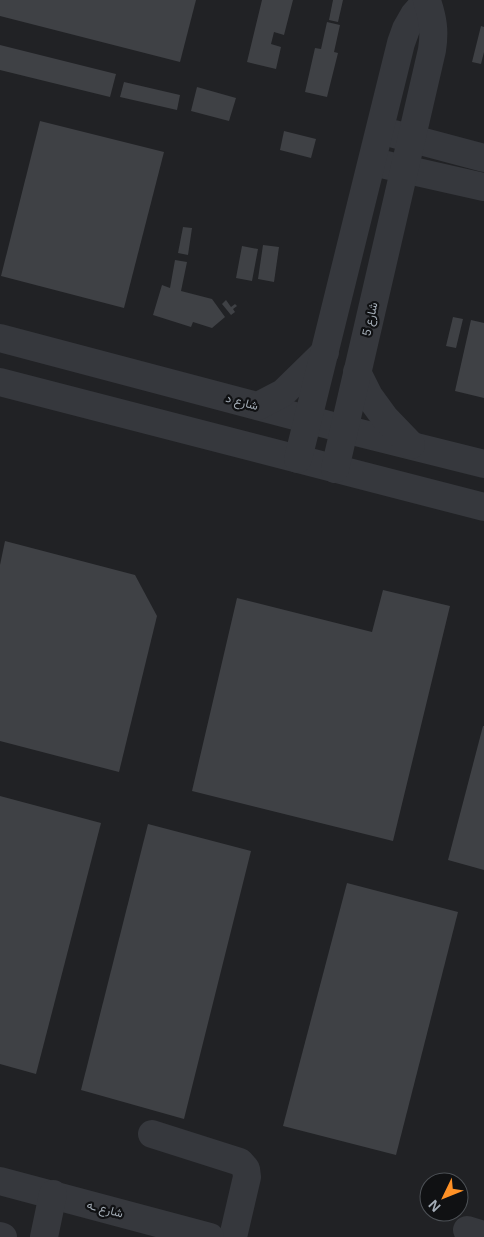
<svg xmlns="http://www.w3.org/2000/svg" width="484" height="1237" font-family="Arial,Vazirmatn,sans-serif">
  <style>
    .built { fill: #212225; fill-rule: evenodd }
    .building { fill: #3f4145 }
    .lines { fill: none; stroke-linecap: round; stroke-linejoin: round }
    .minor { stroke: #36383d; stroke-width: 28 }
    .labels { text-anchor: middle; stroke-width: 4.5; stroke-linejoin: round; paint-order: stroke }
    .street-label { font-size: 12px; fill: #a6afb9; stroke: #101113 }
  </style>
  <rect width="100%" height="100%" fill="#151618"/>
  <path class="built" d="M 0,0 L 484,0 L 484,1237 L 0,1237 ZM 429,1182 L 459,1182 L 459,1212 L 429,1212 Z"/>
  <g class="building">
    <path d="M 0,0 L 196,0 L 180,62 L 0,16 Z"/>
    <path d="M 262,0 L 293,0 L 284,35 L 274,32 L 271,44 L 281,47 L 276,69 L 247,62 Z"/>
    <path d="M 333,0 L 343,0 L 338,22 L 329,20 Z"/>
    <path d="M 327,22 L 340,25 L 334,52 L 338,53 L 327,97 L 305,92 L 315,48 L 321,49 Z"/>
    <path d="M 481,26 L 484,27 L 484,52 L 481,64 L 472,62 Z"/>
    <path d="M 0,45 L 116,74 L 110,97 L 0,70 Z"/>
    <path d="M 124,82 L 180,95 L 177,110 L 120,97 Z"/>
    <path d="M 197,87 L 236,98 L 229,121 L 191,111 Z"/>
    <path d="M 40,121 L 164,152 L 124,308 L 1,276 Z"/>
    <path d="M 284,131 L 316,139 L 311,158 L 280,150 Z"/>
    <path d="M 183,227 L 192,228 L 188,255 L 178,253 Z"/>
    <path d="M 263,245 L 279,247 L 274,282 L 258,279 Z"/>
    <path d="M 242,246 L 258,249 L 252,281 L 236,278 Z"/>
    <path d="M 175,260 L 187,262 L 181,291 L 212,299 L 225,317 L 212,328 L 193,322 L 191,327 L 153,315 L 162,285 L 170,288 Z"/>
    <path d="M 226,300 L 231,307 L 235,304 L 237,306 L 233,309 L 235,312 L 231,315 L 222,304 Z"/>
    <path d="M 453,317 L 463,319 L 456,348 L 446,346 Z"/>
    <path d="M 471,320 L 484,323 L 484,398 L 455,391 Z"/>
    <path d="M 5,541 L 135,575 L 157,616 L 119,772 L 0,741 L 0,565 Z"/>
    <path d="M 383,590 L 450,606 L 393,841 L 192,791 L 237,598 L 372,632 Z"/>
    <path d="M 483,726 L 484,726 L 484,870 L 448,860 Z"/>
    <path d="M 0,796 L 101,823 L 36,1074 L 0,1064 Z"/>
    <path d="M 148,824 L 251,851 L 184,1119 L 81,1090 Z"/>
    <path d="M 347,883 L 458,912 L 396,1155 L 283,1126 Z"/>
  </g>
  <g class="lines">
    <g class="minor">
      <path d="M 394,134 L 484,158"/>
      <path d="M 386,165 L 484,187"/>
      <path d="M 0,338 L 344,429 L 484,464"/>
      <path d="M 357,372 L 369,396 L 385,418 L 411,445"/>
      <path d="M 0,382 L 484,507"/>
      <path d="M 258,406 L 283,393 L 325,352"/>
      <path d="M 298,459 L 401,43 L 406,29 L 414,15 L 427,0"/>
      <path d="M 335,469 L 432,50 C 435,31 433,19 427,1"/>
      <path d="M 152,1134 L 240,1162 L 246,1169 L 247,1177 L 233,1237"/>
      <path d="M 0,1181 L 210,1237"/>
      <path d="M 467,1230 L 484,1235"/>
      <path d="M 0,1236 L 3,1237"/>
      <path d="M 44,1237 L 53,1194"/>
    </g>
  </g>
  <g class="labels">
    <g class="street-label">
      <text transform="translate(370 319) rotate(-77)" y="4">شارع 5</text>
      <text transform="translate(242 402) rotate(15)" y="4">شارع د</text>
      <text transform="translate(105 1209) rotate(15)" y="4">شارع ـه</text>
    </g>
  </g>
  <g transform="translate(444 1197) rotate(227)"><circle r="24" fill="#101113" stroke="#4c5055"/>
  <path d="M0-4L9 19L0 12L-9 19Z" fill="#ff9126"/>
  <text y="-8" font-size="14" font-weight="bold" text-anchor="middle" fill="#a6afb9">N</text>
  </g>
</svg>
